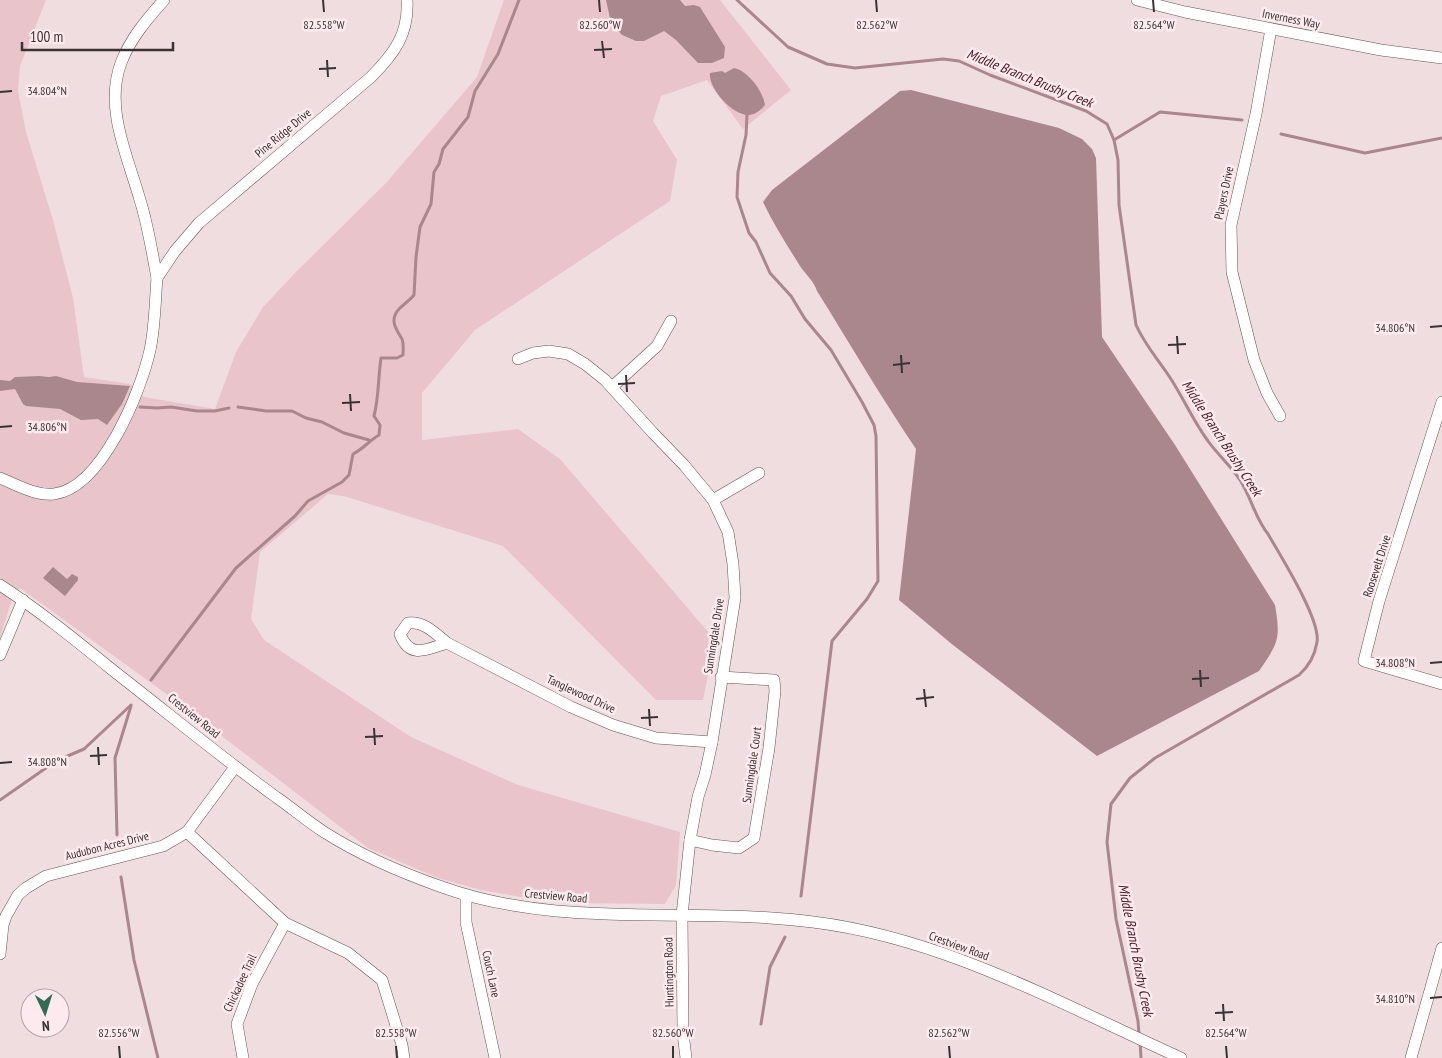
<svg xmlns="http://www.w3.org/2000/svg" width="1442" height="1058" font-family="'PT Sans Narrow',sans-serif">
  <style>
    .green { fill: #e9c4ca }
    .water { fill: #aa868d }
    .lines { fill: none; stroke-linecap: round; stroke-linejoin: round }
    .stream { stroke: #aa868d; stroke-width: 3 }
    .minor-casing { stroke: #655658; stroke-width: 12 }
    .minor { stroke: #fff; stroke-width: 11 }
    .ticks { fill: none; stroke: #3a3334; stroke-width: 2 }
    .labels { text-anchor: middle; stroke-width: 5; stroke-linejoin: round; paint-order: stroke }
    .street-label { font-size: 12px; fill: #3a3334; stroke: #fdeaee }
    .water-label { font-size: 14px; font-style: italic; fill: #4a1926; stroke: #fdeaee }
    .ticks-label { font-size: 12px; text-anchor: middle; fill: #3a3334; stroke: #fdeaee; stroke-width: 5; stroke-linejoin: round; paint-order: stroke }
  </style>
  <rect width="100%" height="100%" fill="#f0dde0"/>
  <path class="green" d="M 0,0 L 46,0 L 20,66 L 18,91 L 26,132 L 53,220 L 73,298 L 84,377 L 130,384 L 144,397 L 215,409 L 236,352 L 263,307 L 296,272 L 386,183 L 477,77 L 504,0 L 720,0 L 791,90 L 743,129 L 707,80 L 661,96 L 653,121 L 677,160 L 670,201 L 475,330 L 422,393 L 422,440 L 518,429 L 560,459 L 715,640 L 703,700 L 656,700 L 503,546 L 344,496 L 328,494 L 260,552 L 251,619 L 264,640 L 411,737 L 518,785 L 680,832 L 676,885 L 665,904 L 563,903 L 521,897 L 481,890 L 438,878 L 368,848 L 172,698 L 20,588 L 12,599 L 0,638 Z"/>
  <g class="water">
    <path d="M 606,0 L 680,0 L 685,6 L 694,5 L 700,7 L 725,47 L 724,58 L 712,63 L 698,63 L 676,40 L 664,31 L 644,41 L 636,41 L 622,35 L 611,23 Z"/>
    <path d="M 734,68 C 748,71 763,91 765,105 C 761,110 755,115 748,115 C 732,115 708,88 710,73 L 722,71 L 725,73 Z"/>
    <path d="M 911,90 L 1059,128 L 1082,139 L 1092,149 L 1096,158 L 1102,337 L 1175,445 L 1275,605 C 1281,640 1278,643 1259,671 L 1097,756 L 953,645 L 899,600 L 916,449 C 881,397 850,344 817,291 C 814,281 806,275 800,266 C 787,245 774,225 763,202 L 772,190 L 900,91 Z"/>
    <path d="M 39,376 L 49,377 L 56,376 L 77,382 L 130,386 L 122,404 L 107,425 L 98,419 L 81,420 L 60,409 L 26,406 L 23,404 L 15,389 L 0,391 L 0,380 L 10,381 L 15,377 Z"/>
    <path d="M 53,567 L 67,579 L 72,574 L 78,577 L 78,580 L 65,596 L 43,578 Z"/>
  </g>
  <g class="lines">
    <g class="stream">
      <path d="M 737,0 L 788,47 L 827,64 L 855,68 L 943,59 L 959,61 L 990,75 L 1086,111 L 1107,124 L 1114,140 L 1118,160 L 1119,205 L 1136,325 C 1145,345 1157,358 1169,376 C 1183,397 1193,421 1208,441 C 1218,455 1231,466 1240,480 C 1251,497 1255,518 1268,534 C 1280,555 1321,620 1317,642 C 1315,655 1308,667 1299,675 L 1155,758 L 1130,778 L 1111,804 L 1107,842 L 1116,919 L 1138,1021 L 1139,1035"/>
      <path d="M 747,115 L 746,135 L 738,172 L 737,197 L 749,233 L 756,242 L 770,273 L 791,296 L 805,319 L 831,350 L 862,402 L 874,425 L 876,436 L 878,581 L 867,599 L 832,641 L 801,896"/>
      <path d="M 1281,134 L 1365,153 L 1442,138"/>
      <path d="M 1114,140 L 1160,112 L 1242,120"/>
      <path d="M 140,407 L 157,408 L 171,407 L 197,411 L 215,411 L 229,408"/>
      <path d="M 238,407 L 266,411 L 292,411 L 306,418 L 322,422 L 344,433 L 369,440"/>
      <path d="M 151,680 L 236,568 L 295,516 L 308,501 L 342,482 L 349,475 L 353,454 C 363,449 369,441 379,435 L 380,425 L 374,416 C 379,397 378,378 381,358 L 397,358 L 403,355 C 403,350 404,344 402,339 C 396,329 389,320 399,309 C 404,304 410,300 414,295 L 416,257 L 420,227 L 431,204 L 434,172 L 439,164 L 443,149 L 468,117 L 475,91 L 498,54 L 519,0"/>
      <path d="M 0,800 L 56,761 L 84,749 L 131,705"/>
      <path d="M 117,835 L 115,758 L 131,706"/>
      <path d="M 121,877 L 134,960 L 158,1058"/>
      <path d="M 761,1024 L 770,967 L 785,937"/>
      <path d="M 1140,1041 L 1141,1058"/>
    </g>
    <g class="minor-casing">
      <g id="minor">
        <path d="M 164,0 C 147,19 130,39 121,63 C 104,108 128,157 140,200 C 148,225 152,252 157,278 L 175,251 L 199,223 L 371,77 C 394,54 409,34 407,0"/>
        <path d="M 1137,0 L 1185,12 L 1381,50 L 1442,58"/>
        <path d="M 1271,29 L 1256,114 L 1231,225 L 1232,272 L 1254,360 L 1267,393 L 1280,416"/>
        <path d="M 518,359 L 533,353 L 549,351 L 568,354 L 585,364 L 605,380 L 653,433 L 684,465 L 713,500 L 728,532 L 733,564 L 735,598 L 712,742 L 705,775 L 698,797 L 690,840 L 682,915 L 683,1033 L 686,1058"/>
        <path d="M 612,387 L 657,346 L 671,321"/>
        <path d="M 1442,402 L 1379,601 L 1364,661 L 1442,684"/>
        <path d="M 0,478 C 17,485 36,496 54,494 C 102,488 141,391 150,350 C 155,327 155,302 157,278"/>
        <path d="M 713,500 L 759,473"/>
        <path d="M 0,585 C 40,611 78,642 115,672 C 169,714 221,757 276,797 C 292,808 307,821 324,832 C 360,855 402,873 442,887 C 561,930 691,906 813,922 C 944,938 1063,1005 1181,1058"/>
        <path d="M 447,643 C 427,649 410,660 400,634 L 408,623 C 424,621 435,633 447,643 L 571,707 L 613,725 L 656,738 L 712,742"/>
        <path d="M 0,655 L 23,600"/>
        <path d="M 187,832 L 285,923 L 348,953 L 382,980 L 402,1045 L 404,1058"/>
        <path d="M 690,840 L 712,845 L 739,848 L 754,838 L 769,748 L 775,691 L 774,680 L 721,677"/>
        <path d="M 466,895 L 466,922 L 495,1058"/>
        <path d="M 0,954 L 3,925 L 6,916 L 18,895 L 26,888 L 46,876 L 163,846 L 187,832 L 235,767"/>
        <path d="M 243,1058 L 237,1024 L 252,984 L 285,923"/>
        <path d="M 1411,1058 L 1442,948"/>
      </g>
    </g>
    <use href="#minor" class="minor"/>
  </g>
  <path class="ticks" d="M 323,0 L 324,12M 599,0 L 600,12M 876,0 L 877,12M 1153,0 L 1154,12M 602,41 L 604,58M 594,50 L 612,49M 327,60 L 328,77M 319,69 L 336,68M 0,92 L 12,91M 1430,327 L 1442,326M 1177,336 L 1178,354M 1168,345 L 1186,344M 901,355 L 902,373M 893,365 L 910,363M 626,375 L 627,392M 618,384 L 635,383M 350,394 L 351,411M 342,403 L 360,402M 0,427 L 12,426M 1430,663 L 1442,662M 1200,670 L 1201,687M 1192,679 L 1209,678M 924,689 L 926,707M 916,699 L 934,697M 649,709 L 650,726M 641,718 L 658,717M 374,728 L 375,745M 365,737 L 383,736M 98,747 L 99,765M 90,756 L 107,755M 0,763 L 12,762M 1430,998 L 1442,997M 1223,1004 L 1224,1021M 1215,1013 L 1233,1012M 119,1046 L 120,1058M 396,1046 L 397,1058M 673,1046 L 673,1058M 949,1046 L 950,1058M 1226,1046 L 1227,1058"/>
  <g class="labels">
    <g class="street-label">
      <text transform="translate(1291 19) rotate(11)" y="4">Inverness Way</text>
      <text transform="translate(283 133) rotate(-40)" y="4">Pine Ridge Drive</text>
      <text transform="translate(1224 193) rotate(-78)" y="4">Players Drive</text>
      <text transform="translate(1377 566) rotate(-72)" y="4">Roosevelt Drive</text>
      <text transform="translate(714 636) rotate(-81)" y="4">Sunningdale Drive</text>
      <text transform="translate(581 694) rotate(25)" y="4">Tanglewood Drive</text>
      <text transform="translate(194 716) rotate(39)" y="4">Crestview Road</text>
      <text transform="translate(752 765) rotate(-82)" y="4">Sunningdale Court</text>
      <text transform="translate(107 846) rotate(-14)" y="4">Audubon Acres Drive</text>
      <text transform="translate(556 896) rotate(5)" y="4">Crestview Road</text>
      <text transform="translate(959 946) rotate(20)" y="4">Crestview Road</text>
      <text transform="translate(669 972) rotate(-91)" y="4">Huntington Road</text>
      <text transform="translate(491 974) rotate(78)" y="4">Couch Lane</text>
      <text transform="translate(240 983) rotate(-65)" y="4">Chickadee Trail</text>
    </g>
    <g class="water-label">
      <text transform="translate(1030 78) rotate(22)" y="5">Middle Branch Brushy Creek</text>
      <text transform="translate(1222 438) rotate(57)" y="5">Middle Branch Brushy Creek</text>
      <text transform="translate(1136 950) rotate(79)" y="5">Middle Branch Brushy Creek</text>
    </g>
  </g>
  <g class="ticks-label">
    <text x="324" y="29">82.558°W</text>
    <text x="600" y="29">82.560°W</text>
    <text x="877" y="29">82.562°W</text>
    <text x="1154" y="29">82.564°W</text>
    <text x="47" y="95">34.804°N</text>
    <text x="1395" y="332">34.806°N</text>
    <text x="47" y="431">34.806°N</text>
    <text x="1395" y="667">34.808°N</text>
    <text x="47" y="766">34.808°N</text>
    <text x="1395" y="1003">34.810°N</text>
    <text x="119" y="1037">82.556°W</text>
    <text x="396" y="1037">82.558°W</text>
    <text x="673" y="1037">82.560°W</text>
    <text x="949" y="1037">82.562°W</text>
    <text x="1226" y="1037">82.564°W</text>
  </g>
  <g transform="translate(45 1013) rotate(176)"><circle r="24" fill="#fdeaee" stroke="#afa1a4"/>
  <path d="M0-4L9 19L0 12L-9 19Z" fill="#336c55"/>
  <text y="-8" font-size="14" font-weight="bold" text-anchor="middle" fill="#3a3334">N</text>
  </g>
  <path d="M22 42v8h151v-8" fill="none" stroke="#3a3334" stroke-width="2.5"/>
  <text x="30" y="42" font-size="15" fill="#3a3334" stroke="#fdeaee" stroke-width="4" paint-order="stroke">100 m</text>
</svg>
